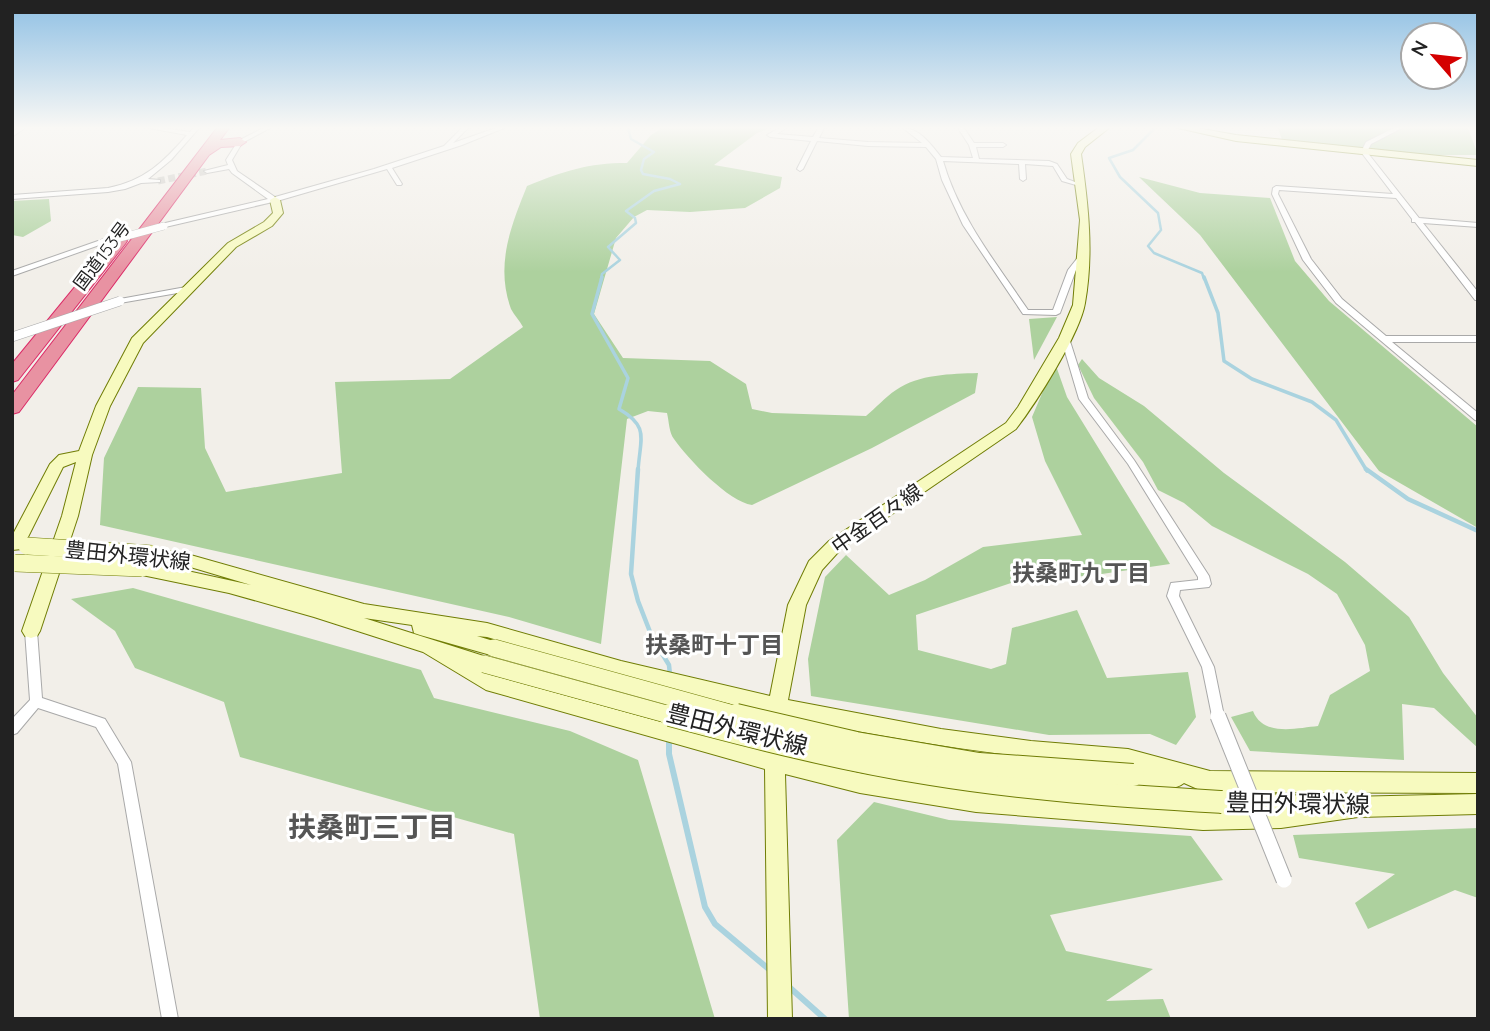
<svg xmlns="http://www.w3.org/2000/svg" width="1490" height="1031" font-family="Quicksand,'Noto Sans JP',sans-serif">
  <style>
    .forest { fill: #add19e }
    .lines { fill: none; stroke-linecap: round; stroke-linejoin: round }
    .stream-far3 { stroke: #aad3df; stroke-width: 2.5 }
    .stream-far2 { stroke: #aad3df; stroke-width: 3.5 }
    .stream-far1 { stroke: #aad3df; stroke-width: 4.5 }
    .stream { stroke: #aad3df; stroke-width: 6 }
    .street-tunnel { stroke: #c8c6c1; stroke-width: 7; stroke-dasharray: 7 3.5; stroke-linecap: butt }
    .street-casing { stroke: #a9a9a9; stroke-width: 2 }
    .secondary-casing { stroke: #707d05; stroke-width: 2 }
    .highway-casing { stroke: #dc2a67; stroke-width: 2 }
    .street { fill: #fff; fill-rule: evenodd }
    .secondary { fill: #f7fabf; fill-rule: evenodd }
    .highway { fill: #e892a2; fill-rule: evenodd }
    .street-bridge-far2-casing { stroke: #a9a9a9; stroke-width: 8; stroke-linecap: butt }
    .street-bridge-far1-casing { stroke: #a9a9a9; stroke-width: 10; stroke-linecap: butt }
    .street-bridge-casing { stroke: #a9a9a9; stroke-width: 17; stroke-linecap: butt }
    .secondary-bridge-far1-casing { stroke: #707d05; stroke-width: 18; stroke-linecap: butt }
    .secondary-bridge-casing { stroke: #707d05; stroke-width: 24; stroke-linecap: butt }
    .street-bridge-far2 { stroke: #fff; stroke-width: 7 }
    .street-bridge-far1 { stroke: #fff; stroke-width: 9 }
    .street-bridge { stroke: #fff; stroke-width: 15 }
    .secondary-bridge-far1 { stroke: #f7fabf; stroke-width: 17 }
    .secondary-bridge { stroke: #f7fabf; stroke-width: 22 }
    .labels { text-anchor: middle; stroke-width: 6; stroke-linejoin: round; paint-order: stroke }
    .far-street-label { font-size: 18px; fill: #222; stroke: #fff }
    .street-label { font-size: 21px; fill: #222; stroke: #fff }
    .neighbourhood-label { font-size: 23px; font-weight: bold; fill: #555; stroke: #fff }
    .near-street-label { font-size: 24px; fill: #222; stroke: #fff }
    .near-neighbourhood-label { font-size: 28px; font-weight: bold; fill: #555; stroke: #fff }
  </style>
  <rect width="100%" height="100%" fill="#f2efe9"/>
  <g class="forest">
    <path d="M 662,128 L 770,128 L 757,133 L 714,165 L 782,177 L 780,188 L 745,208 L 690,212 L 647,210 L 634,217 L 616,238 L 594,314 L 623,358 L 710,361 L 746,384 L 752,409 L 772,413 L 866,416 C 876,408 885,397 896,390 C 919,374 951,374 978,373 L 975,393 L 872,448 L 752,505 C 729,502 688,459 674,439 C 669,433 669,421 667,413 L 648,411 L 627,419 L 601,644 L 509,617 L 100,525 L 104,458 L 138,387 L 201,388 L 205,448 L 226,492 L 342,473 L 335,382 L 450,379 L 523,327 C 520,321 514,315 511,309 C 495,265 511,226 527,186 C 564,171 588,163 627,163 L 651,135 Z"/>
    <path d="M 1278,128 L 1468,128 L 1478,155 L 1417,155 L 1282,140 Z"/>
    <path d="M 1139,177 L 1200,193 L 1270,198 L 1295,261 L 1329,301 L 1478,427 L 1478,528 L 1379,471 L 1200,235 Z"/>
    <path d="M 49,199 L 51,221 L 23,237 L 12,235 L 12,201 Z"/>
    <path d="M 1057,317 L 1034,360 L 1029,319 Z"/>
    <path d="M 1082,359 L 1099,378 L 1144,406 L 1224,473 L 1345,562 L 1409,617 L 1443,673 L 1478,718 L 1478,748 L 1434,708 L 1402,704 L 1404,760 L 1250,751 L 1231,717 L 1253,711 C 1263,737 1297,728 1318,726 L 1330,695 L 1370,671 L 1365,645 L 1337,594 L 1308,574 L 1212,526 L 1184,503 L 1158,490 L 1143,462 L 1094,398 L 1078,365 Z"/>
    <path d="M 1055,363 L 1067,397 L 1170,564 L 1095,575 L 1014,582 L 916,615 L 918,650 L 991,669 L 1006,664 L 1012,628 L 1077,610 L 1107,678 L 1188,672 L 1196,717 L 1176,745 L 1150,734 L 1049,735 L 811,696 L 808,659 L 825,577 L 846,555 L 889,595 L 925,580 L 983,547 L 1082,535 L 1045,461 L 1032,417 Z"/>
    <path d="M 133,588 L 421,670 L 434,698 L 570,731 L 638,760 L 715,1019 L 540,1019 L 514,834 L 240,757 L 224,702 L 135,668 L 115,631 L 71,599 Z"/>
    <path d="M 874,802 L 949,820 L 1191,836 L 1223,880 L 1050,915 L 1066,951 L 1153,969 L 1106,1001 L 1163,999 L 1171,1019 L 849,1019 L 837,840 Z"/>
    <path d="M 1478,828 L 1478,898 L 1455,890 L 1368,929 L 1355,903 L 1395,874 L 1299,858 L 1293,835 Z"/>
  </g>
  <g class="lines">
    <g class="stream-far3">
      <path d="M 1155,128 L 1133,150 L 1109,158 L 1120,177 L 1158,213 L 1161,230 L 1148,246 L 1154,253 L 1202,273 L 1204,279"/>
      <path d="M 601,279 L 602,274 L 620,260 L 608,247 L 636,223 L 635,218 L 626,211 L 654,191 L 680,184 L 670,179 L 643,174 L 641,170 L 644,159 L 654,152 L 631,139 L 628,128"/>
    </g>
    <g class="stream-far2">
      <path d="M 602,277 L 592,314 L 628,378 L 619,409 C 650,427 640,438 638,471"/>
      <path d="M 1204,277 L 1218,313 L 1224,361 L 1252,379 L 1312,402 L 1336,420 L 1367,471"/>
    </g>
    <g class="stream-far1">
      <path d="M 638,469 L 631,574 L 638,601 L 652,637 L 669,665 L 670,675"/>
      <path d="M 1366,469 L 1408,499 L 1478,531"/>
    </g>
    <g class="stream">
      <path d="M 669,736 L 669,754 L 705,907 L 715,924 L 771,971"/>
      <path d="M 788,986 L 825,1019"/>
    </g>
    <path class="street-tunnel" d="M 158,181 L 207,171"/>
    <g class="street-casing">
      <g id="street">
        <path d="M 18,128 L 25,128 L 12,137 L 12,132 Z"/>
        <path d="M 149,128 L 163,128 L 190,132 L 193,128 L 199,128 L 171,160 L 148,179 L 160,180 L 160,182 L 141,183 L 125,189 L 108,192 L 12,199 L 12,195 L 108,188 C 144,181 164,162 187,135 Z"/>
        <path d="M 263,128 L 270,128 L 242,143 L 232,160 L 237,171 L 275,197 L 374,169 L 444,146 L 462,128 L 468,128 L 453,143 L 496,128 L 504,128 L 462,145 L 392,168 L 402,184 L 401,185 L 397,185 L 387,169 L 277,201 L 161,228 L 161,224 L 268,199 L 232,173 L 229,169 L 207,173 L 204,171 L 228,165 L 226,160 L 238,141 Z"/>
        <path d="M 779,128 L 786,128 L 777,134 L 813,137 L 818,128 L 824,128 L 819,138 L 868,142 L 922,143 L 903,128 C 920,128 932,146 941,157 L 973,158 L 969,145 L 958,128 L 964,128 L 974,143 L 1003,143 L 1006,145 L 1003,147 L 976,147 L 979,159 L 1049,161 L 1057,164 L 1067,179 L 1083,185 L 1083,187 L 1062,181 L 1053,166 L 1025,164 L 1026,179 L 1023,181 L 1020,179 L 1019,164 L 943,161 C 959,217 996,263 1028,310 L 1053,310 L 1068,270 L 1079,256 L 1085,256 L 1086,258 L 1076,270 L 1060,313 L 1056,315 L 1023,314 L 963,225 L 942,180 L 936,159 L 926,147 L 868,146 L 817,141 L 803,169 L 800,171 L 797,169 L 811,141 L 770,137 L 767,135 Z"/>
        <path d="M 1394,128 L 1402,128 L 1371,144 L 1367,152 L 1419,218 L 1478,223 L 1478,227 L 1423,223 L 1478,292 L 1478,300 L 1475,300 L 1415,222 L 1412,222 L 1412,219 L 1396,198 L 1279,190 L 1278,194 L 1311,259 L 1342,299 L 1386,336 L 1478,336 L 1478,342 L 1392,342 L 1478,413 L 1478,421 L 1475,420 L 1336,303 L 1303,260 L 1272,194 L 1273,188 L 1276,186 L 1393,194 L 1361,152 L 1366,142 Z"/>
        <path d="M 98,241 L 105,243 L 12,276 L 12,271 Z"/>
        <path d="M 186,287 L 189,287 L 189,291 L 120,303 L 116,301 L 120,299 Z"/>
        <path d="M 1065,335 L 1069,338 L 1088,398 L 1134,460 L 1209,576 L 1211,584 L 1209,587 L 1180,590 L 1179,596 L 1214,667 L 1224,716 L 1223,720 L 1218,722 L 1213,720 L 1212,716 L 1202,667 L 1167,596 L 1171,583 L 1198,580 L 1198,577 L 1128,464 L 1079,399 L 1061,338 Z"/>
        <path d="M 31,626 L 35,628 L 37,631 L 42,698 L 105,719 L 131,762 L 178,1019 L 162,1019 L 118,764 L 96,727 L 38,708 L 17,733 L 12,735 L 12,719 L 30,700 L 25,631 L 27,628 Z"/>
      </g>
    </g>
    <g class="secondary-casing">
      <g id="secondary">
        <path d="M 1098,128 L 1109,128 L 1085,147 L 1081,154 C 1088,203 1094,253 1085,303 C 1080,334 1036,403 1016,429 L 841,549 L 822,570 L 806,605 L 788,700 L 941,729 L 1031,741 L 1128,749 L 1210,771 L 1478,773 L 1478,793 L 1213,792 L 1202,791 L 1184,783 C 1173,793 1140,787 1126,782 L 1123,775 L 1128,767 C 1012,758 900,741 786,717 L 786,756 L 860,773 L 976,792 L 1203,810 L 1215,809 L 1212,802 L 1215,795 L 1222,792 L 1311,796 L 1318,799 L 1320,803 L 1347,797 L 1478,794 L 1478,814 L 1358,817 L 1281,828 L 1203,830 L 976,812 L 860,793 L 785,774 L 792,1019 L 768,1019 L 765,769 L 486,690 L 423,652 L 314,617 L 229,593 L 142,575 L 136,573 L 134,568 L 136,563 L 142,561 L 251,585 L 187,566 L 146,558 L 144,554 L 146,550 L 152,548 L 187,554 L 364,604 L 487,623 L 621,661 L 770,696 L 788,605 L 809,561 L 829,541 L 1006,423 L 1018,407 L 1059,338 L 1073,305 L 1080,220 L 1071,154 L 1078,143 ZM 364,618 L 412,625 L 414,633 L 420,635 L 494,656 L 500,653 L 503,648 L 500,643 L 477,636 L 487,637 L 621,677 L 767,713 L 766,751 L 491,675 L 485,672 L 490,670 L 493,664 L 490,658 Z"/>
        <path d="M 1178,128 L 1197,128 L 1236,135 L 1478,160 L 1478,166 L 1236,141 Z"/>
        <path d="M 275,197 L 280,200 L 283,213 L 272,226 L 236,247 L 143,343 L 110,406 L 92,455 L 78,516 L 40,631 L 37,636 L 31,638 L 25,636 L 22,631 L 62,516 L 76,462 L 63,467 L 22,549 L 12,550 L 12,536 L 50,464 L 59,455 L 79,451 L 96,406 L 132,338 L 228,243 L 264,222 L 273,213 L 270,200 Z"/>
      </g>
    </g>
    <g class="highway-casing">
      <g id="highway">
        <path d="M 217,128 L 229,128 L 220,140 L 240,138 L 246,142 L 240,146 L 221,147 L 209,155 L 19,412 L 12,414 L 12,395 Z"/>
        <path d="M 120,237 L 125,238 L 127,241 L 125,244 L 18,380 L 12,382 L 12,364 L 115,238 Z"/>
      </g>
    </g>
    <use href="#street" class="street"/>
    <use href="#secondary" class="secondary"/>
    <use href="#highway" class="highway"/>
    <g class="street-bridge-far2-casing">
      <path id="street-bridge-far2" d="M 101,243 L 164,226"/>
    </g>
    <g class="street-bridge-far1-casing">
      <path id="street-bridge-far1" d="M 12,337 L 120,301"/>
    </g>
    <g class="street-bridge-casing">
      <path id="street-bridge" d="M 1218,716 L 1284,880"/>
    </g>
    <g class="secondary-bridge-far1-casing">
      <g id="secondary-bridge-far1">
        <path d="M 27,546 L 152,554"/>
        <path d="M 15,563 L 142,568"/>
        <path d="M 494,648 L 744,717"/>
        <path d="M 484,664 L 677,717"/>
      </g>
    </g>
    <g class="secondary-bridge-casing">
      <g id="secondary-bridge">
        <path d="M 670,715 C 756,738 842,760 930,774 C 1027,790 1125,796 1222,802"/>
        <path d="M 736,715 L 856,743 L 979,764 L 1133,775"/>
      </g>
    </g>
    <use href="#street-bridge-far2" class="street-bridge-far2"/>
    <use href="#street-bridge-far1" class="street-bridge-far1"/>
    <use href="#street-bridge" class="street-bridge"/>
    <use href="#secondary-bridge-far1" class="secondary-bridge-far1"/>
    <use href="#secondary-bridge" class="secondary-bridge"/>
  </g>
  <linearGradient id="sky" x2="0" y2="1"><stop stop-color="#8fc0e4"/><stop offset="0.47" stop-color="#f9f8f5"/><stop offset="1" stop-color="#f9f8f5" stop-opacity="0"/></linearGradient>
  <rect width="1490" height="272" fill="url(#sky)"/>
  <g class="labels">
    <g class="far-street-label">
      <text transform="translate(102 256) rotate(-53)" y="6">国道153号</text>
    </g>
    <g class="street-label">
      <text transform="translate(877 519) rotate(-35)" y="7">中金百々線</text>
      <text transform="translate(128 556) rotate(6)" y="7">豊田外環状線</text>
    </g>
    <g class="neighbourhood-label">
      <text x="1081" y="581">扶桑町九丁目</text>
      <text x="714" y="653">扶桑町十丁目</text>
    </g>
    <g class="near-street-label">
      <text transform="translate(737 730) rotate(14)" y="8">豊田外環状線</text>
      <text transform="translate(1298 804) rotate(1)" y="8">豊田外環状線</text>
    </g>
    <g class="near-neighbourhood-label">
      <text x="372" y="837">扶桑町三丁目</text>
    </g>
  </g>
  <rect width="1490" height="1031" fill="none" stroke="#222222" stroke-width="28"/>
  <g transform="translate(1434 56) rotate(298)"><circle r="33" fill="#ffffff" stroke="#a7a7a7" stroke-width="2"/>
  <path d="M0-5L12 26L0 18L-12 26Z" fill="#d40000"/>
  <text y="-10" font-size="19" font-weight="bold" text-anchor="middle" fill="#222222">N</text>
  </g>
</svg>
